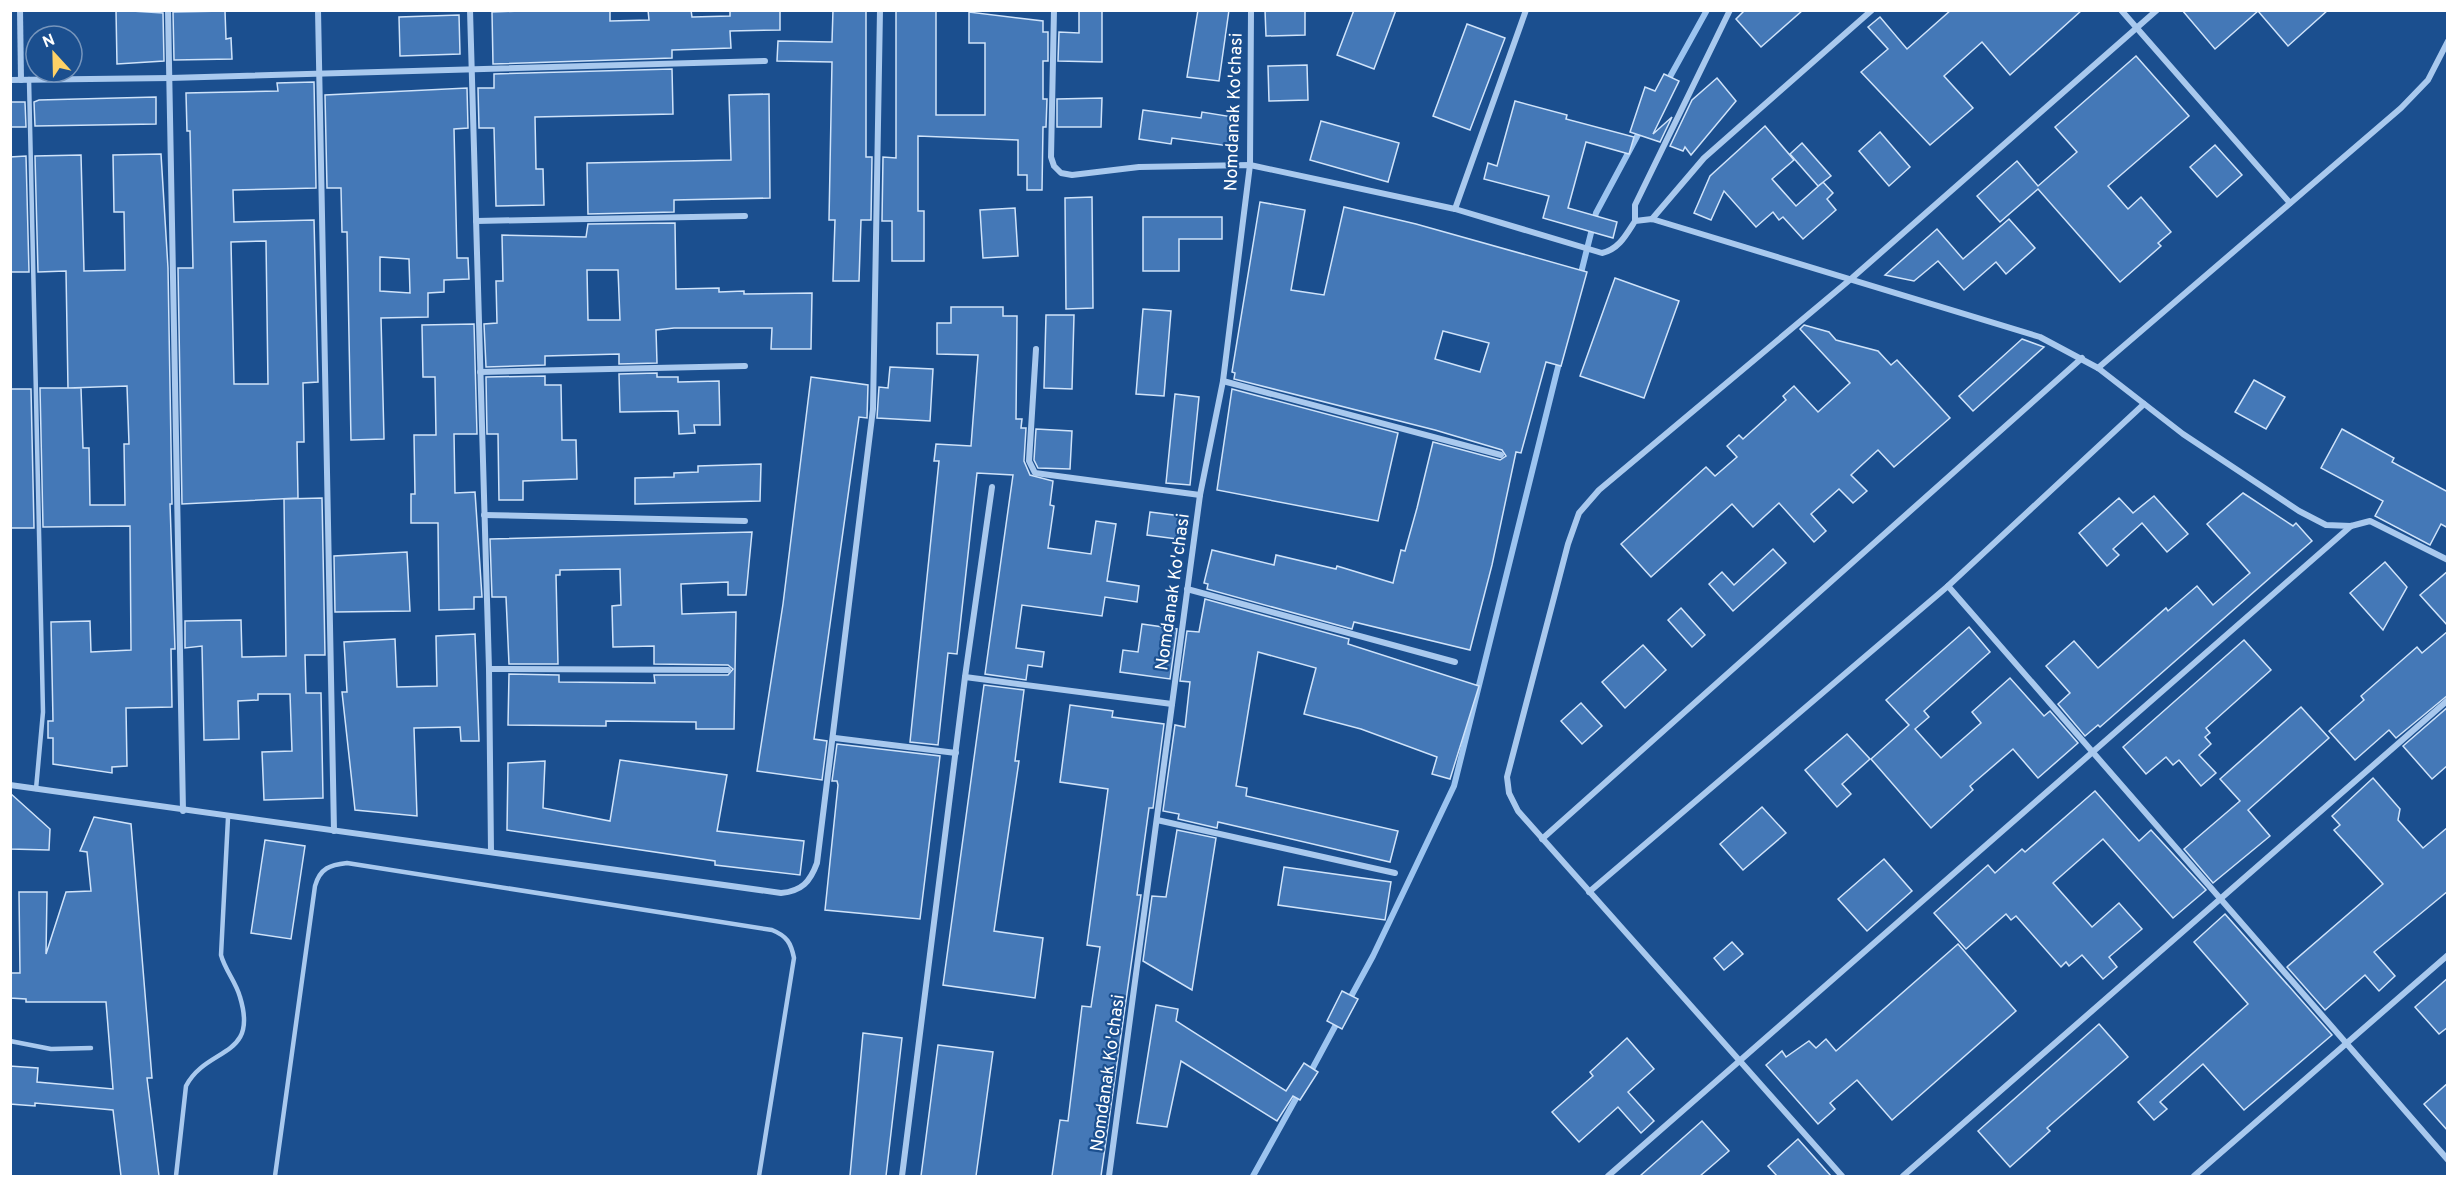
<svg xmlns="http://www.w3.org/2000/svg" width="2458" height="1187" font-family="Overpass,sans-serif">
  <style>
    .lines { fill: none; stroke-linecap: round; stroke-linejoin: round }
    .stream { stroke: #9cc4f0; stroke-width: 6 }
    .building { fill: #4478b7; stroke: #cfe3fa; stroke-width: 1.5; fill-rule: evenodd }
    .service { stroke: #a9c9ee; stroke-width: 4.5 }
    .minor { stroke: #a9c9ee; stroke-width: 6 }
    .labels { text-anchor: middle; stroke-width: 4.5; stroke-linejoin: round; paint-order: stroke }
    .street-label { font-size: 18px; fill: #fff; stroke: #1b4f8f }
  </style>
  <rect width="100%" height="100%" fill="#1b4f8f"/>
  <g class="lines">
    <g class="stream">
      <path d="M 1666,84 L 1707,10"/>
      <path d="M 1580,277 L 1596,213 L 1641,129"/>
      <path d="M 1348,1002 L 1373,956 L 1454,786 L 1560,359"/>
      <path d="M 1310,1073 L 1339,1019"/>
      <path d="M 1253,1176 L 1299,1093"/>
    </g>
  </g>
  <g class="building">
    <path d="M 116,10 L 163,13 L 164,61 L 117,64 Z"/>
    <path d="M 546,10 L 610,11 L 610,21 L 649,20 L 648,10 L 691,10 L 692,17 L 730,16 L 730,10 L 780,10 L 780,30 L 730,31 L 731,48 L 672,50 L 672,58 L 493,64 L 492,12 Z"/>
    <path d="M 833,10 L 866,10 L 866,157 L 872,157 L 871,220 L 861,220 L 859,281 L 833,281 L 835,220 L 829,220 L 832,62 L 777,61 L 778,41 L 832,42 Z"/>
    <path d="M 896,10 L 936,10 L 936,115 L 985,115 L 985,43 L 969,43 L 969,12 L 1043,21 L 1043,32 L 1048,32 L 1048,61 L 1043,61 L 1043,99 L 1047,99 L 1046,127 L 1043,127 L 1042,190 L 1027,190 L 1027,175 L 1018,175 L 1018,140 L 918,136 L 918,211 L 924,211 L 924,261 L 892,261 L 892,221 L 882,221 L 883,157 L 896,158 Z"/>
    <path d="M 1079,10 L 1102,10 L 1102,62 L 1058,61 L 1059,32 L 1079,33 Z"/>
    <path d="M 1198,10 L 1229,10 L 1219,81 L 1187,77 Z"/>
    <path d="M 1265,10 L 1305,10 L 1305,35 L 1266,36 Z"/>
    <path d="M 1354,10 L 1396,10 L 1374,69 L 1337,55 Z"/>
    <path d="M 1745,10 L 1803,10 L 1761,47 L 1736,19 Z"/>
    <path d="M 1951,10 L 2082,10 L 2010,75 L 1982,42 L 1944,76 L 1973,108 L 1930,145 L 1861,72 L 1888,49 L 1868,27 L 1880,17 L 1907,49 Z"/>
    <path d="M 2182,10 L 2328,10 L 2288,46 L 2258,11 L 2215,49 Z"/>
    <path d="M 225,11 L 226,39 L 231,38 L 232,59 L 174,60 L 173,12 Z"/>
    <path d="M 459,15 L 460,54 L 400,56 L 399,17 Z"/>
    <path d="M 1467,24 L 1505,38 L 1470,130 L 1433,116 Z"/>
    <path d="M 2136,56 L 2189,116 L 2108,186 L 2128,209 L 2141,197 L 2171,232 L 2158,243 L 2161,246 L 2120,282 L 2038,189 L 2000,222 L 1977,196 L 2017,161 L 2038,186 L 2077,152 L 2055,127 Z"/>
    <path d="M 1307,65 L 1308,100 L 1269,101 L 1268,66 Z"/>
    <path d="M 672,69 L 673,114 L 535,117 L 536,169 L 543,169 L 544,205 L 496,206 L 494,128 L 479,128 L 478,88 L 494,88 L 494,74 Z"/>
    <path d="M 1664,74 L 1679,81 L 1653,134 L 1672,117 L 1660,142 L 1630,132 L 1645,87 L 1655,91 Z"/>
    <path d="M 1717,78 L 1736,101 L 1691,155 L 1685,147 L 1683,151 L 1670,146 L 1692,100 Z"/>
    <path d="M 314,82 L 316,188 L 233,190 L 234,222 L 314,220 L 318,382 L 303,383 L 304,442 L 297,442 L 298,498 L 182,504 L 178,268 L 193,268 L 190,131 L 187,131 L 186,93 L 278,91 L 277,83 ZM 266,241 L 268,384 L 234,384 L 231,242 Z"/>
    <path d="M 467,88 L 468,128 L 454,129 L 457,258 L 468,258 L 469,279 L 444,280 L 444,292 L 428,293 L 428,317 L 381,318 L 384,439 L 351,440 L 347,232 L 342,232 L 341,188 L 327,188 L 325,95 ZM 380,257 L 409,259 L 410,293 L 380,291 Z"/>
    <path d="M 769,94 L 770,198 L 674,200 L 674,212 L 588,214 L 587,163 L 731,160 L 729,95 Z"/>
    <path d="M 156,97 L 156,124 L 35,126 L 34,102 L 39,100 Z"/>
    <path d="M 1102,98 L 1101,127 L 1057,127 L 1057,99 Z"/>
    <path d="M 1515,101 L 1567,115 L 1566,119 L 1634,137 L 1629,154 L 1586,142 L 1568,208 L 1617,222 L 1613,238 L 1543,218 L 1549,196 L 1484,179 L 1488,163 L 1497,166 Z"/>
    <path d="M 10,102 L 25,102 L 26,127 L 10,127 Z"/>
    <path d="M 1143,110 L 1201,118 L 1202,112 L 1233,117 L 1229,146 L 1172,138 L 1171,144 L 1139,139 Z"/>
    <path d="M 1321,121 L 1399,143 L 1388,182 L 1310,160 Z"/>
    <path d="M 1765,126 L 1794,160 L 1772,179 L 1796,206 L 1823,182 L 1833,193 L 1827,199 L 1836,210 L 1803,239 L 1783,217 L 1779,220 L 1773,212 L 1756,227 L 1724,191 L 1711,220 L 1694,213 L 1710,176 Z"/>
    <path d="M 1880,132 L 1910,167 L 1889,186 L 1859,151 Z"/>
    <path d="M 1802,143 L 1831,176 L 1818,186 L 1790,154 Z"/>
    <path d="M 2215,145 L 2242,175 L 2217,197 L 2190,167 Z"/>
    <path d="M 161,154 L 168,268 L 172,504 L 170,504 L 175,649 L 171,649 L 172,707 L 126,708 L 127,766 L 112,767 L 112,773 L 53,764 L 53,738 L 48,738 L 48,721 L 53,721 L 51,622 L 90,621 L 91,652 L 131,650 L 130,526 L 43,527 L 40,388 L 81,388 L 83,448 L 89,448 L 90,505 L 125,505 L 124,444 L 129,444 L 127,386 L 68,388 L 66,271 L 38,272 L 35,156 L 81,155 L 84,271 L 125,270 L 124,212 L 114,212 L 113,155 Z"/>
    <path d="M 26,156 L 29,272 L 10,272 L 10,157 Z"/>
    <path d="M 1092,197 L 1093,308 L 1066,309 L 1065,198 Z"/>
    <path d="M 1260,202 L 1305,210 L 1291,290 L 1324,295 L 1344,207 L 1416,224 L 1587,272 L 1561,366 L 1546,362 L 1521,453 L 1516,452 L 1492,565 L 1470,650 L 1354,622 L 1352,629 L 1207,589 L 1208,584 L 1204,583 L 1212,550 L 1274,565 L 1276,555 L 1336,569 L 1337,566 L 1393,583 L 1401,550 L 1405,551 L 1417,508 L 1433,442 L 1500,460 L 1506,456 L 1502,450 L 1435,430 L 1234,379 L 1235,373 L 1232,372 ZM 1443,331 L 1489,343 L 1480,372 L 1435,359 Z"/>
    <path d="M 1015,208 L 1018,256 L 983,258 L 980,210 Z"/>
    <path d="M 1143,217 L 1222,217 L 1222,239 L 1179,239 L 1179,271 L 1143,271 Z"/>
    <path d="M 2009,219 L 2035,248 L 2006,274 L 1996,262 L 1964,290 L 1938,261 L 1914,281 L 1885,275 L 1937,229 L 1963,259 Z"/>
    <path d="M 675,223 L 676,289 L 719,288 L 719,292 L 744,291 L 744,294 L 812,293 L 811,349 L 771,349 L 772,328 L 674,328 L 656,330 L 657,363 L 619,364 L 619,354 L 545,356 L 545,365 L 486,367 L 484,324 L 497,323 L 496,281 L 503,281 L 502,235 L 586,237 L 588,224 ZM 587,270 L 618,270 L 620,320 L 588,320 Z"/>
    <path d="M 1615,278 L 1679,301 L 1644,398 L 1580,376 Z"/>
    <path d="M 951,307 L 1003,307 L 1003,316 L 1017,316 L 1016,419 L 1022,419 L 1021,428 L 1026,428 L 1024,461 L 1030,475 L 1053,481 L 1050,505 L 1054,506 L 1048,548 L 1091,554 L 1096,521 L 1116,524 L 1107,581 L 1139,586 L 1137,602 L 1105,597 L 1102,616 L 1022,605 L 1016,648 L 1044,652 L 1042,667 L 1028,665 L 1026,680 L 985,674 L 1013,475 L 977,473 L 957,654 L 948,653 L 938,745 L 910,742 L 939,461 L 934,461 L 936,444 L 971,446 L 978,355 L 937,354 L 937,323 L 951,323 Z"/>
    <path d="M 1143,309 L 1171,311 L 1164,396 L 1136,394 Z"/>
    <path d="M 1046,315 L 1074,315 L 1072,389 L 1044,388 Z"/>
    <path d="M 474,324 L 477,434 L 454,434 L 455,493 L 475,492 L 482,597 L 474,597 L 474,609 L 439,610 L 438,523 L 411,523 L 411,494 L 415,494 L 414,435 L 436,435 L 435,377 L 423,377 L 422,325 Z"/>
    <path d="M 1804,325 L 1829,332 L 1836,340 L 1878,351 L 1891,365 L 1897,360 L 1950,418 L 1894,467 L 1878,450 L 1851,475 L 1867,491 L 1853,503 L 1839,489 L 1811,514 L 1826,531 L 1814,542 L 1779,503 L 1753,527 L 1732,504 L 1651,577 L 1621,544 L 1706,467 L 1715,476 L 1737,457 L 1727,446 L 1739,435 L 1743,439 L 1786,400 L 1783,396 L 1794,386 L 1818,412 L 1850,383 L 1800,329 Z"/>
    <path d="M 2022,339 L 2044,347 L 1973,411 L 1959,396 Z"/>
    <path d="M 890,367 L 933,369 L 930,421 L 877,418 L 879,387 L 888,388 Z"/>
    <path d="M 657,373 L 657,377 L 678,377 L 678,382 L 719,381 L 720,425 L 694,425 L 695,433 L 679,434 L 678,411 L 620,412 L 619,374 Z"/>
    <path d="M 545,376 L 545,385 L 561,385 L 562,440 L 576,440 L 577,479 L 523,481 L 523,500 L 499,500 L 498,434 L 487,434 L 486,377 Z"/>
    <path d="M 811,377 L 868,385 L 867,418 L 859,417 L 814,739 L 827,741 L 822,780 L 757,771 L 783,604 Z"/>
    <path d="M 2254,380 L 2285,397 L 2266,429 L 2235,412 Z"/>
    <path d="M 10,389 L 31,389 L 34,528 L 10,528 Z"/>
    <path d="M 1232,389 L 1398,433 L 1378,521 L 1217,490 Z"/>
    <path d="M 1175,394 L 1199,397 L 1190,485 L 1166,483 Z"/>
    <path d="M 1036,429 L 1072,431 L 1070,469 L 1038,468 L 1034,460 Z"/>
    <path d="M 2342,429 L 2394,458 L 2392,462 L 2448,492 L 2448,528 L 2441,524 L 2430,545 L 2375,516 L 2383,501 L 2321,468 Z"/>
    <path d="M 761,464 L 760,501 L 635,504 L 635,478 L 674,477 L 674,473 L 698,472 L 698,466 Z"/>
    <path d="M 2243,493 L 2293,526 L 2296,523 L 2312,541 L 2100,727 L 2098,725 L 2085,736 L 2058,704 L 2070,693 L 2046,666 L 2074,641 L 2098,668 L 2166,608 L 2168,611 L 2197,586 L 2213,605 L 2250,573 L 2207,524 Z"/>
    <path d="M 2154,496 L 2188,534 L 2167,552 L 2142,523 L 2113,549 L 2119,555 L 2107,566 L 2079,533 L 2119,498 L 2133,513 Z"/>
    <path d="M 322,498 L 325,655 L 305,655 L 306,693 L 321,693 L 323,798 L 264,800 L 262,752 L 292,751 L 290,694 L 258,694 L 258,700 L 238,701 L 239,739 L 204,740 L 202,646 L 185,648 L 185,621 L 241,620 L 242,657 L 286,656 L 284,499 Z"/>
    <path d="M 1150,512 L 1181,516 L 1177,539 L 1147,535 Z"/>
    <path d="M 752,532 L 746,595 L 728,595 L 728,582 L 681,584 L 682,614 L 736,612 L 734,729 L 696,729 L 696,722 L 606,721 L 606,726 L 508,725 L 509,674 L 559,675 L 559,682 L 655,683 L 654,675 L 728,675 L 733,669 L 728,665 L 654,664 L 654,646 L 613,647 L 612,606 L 621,605 L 620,569 L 560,570 L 560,575 L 556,575 L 558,664 L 509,664 L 506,597 L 492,597 L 490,539 Z"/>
    <path d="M 1773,549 L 1786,563 L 1733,611 L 1709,584 L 1722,572 L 1734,585 Z"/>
    <path d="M 407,552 L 410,611 L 335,612 L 334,556 Z"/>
    <path d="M 2385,562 L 2407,587 L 2383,630 L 2350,593 Z"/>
    <path d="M 2448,571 L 2448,626 L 2420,595 Z"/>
    <path d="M 1205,599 L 1349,639 L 1348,644 L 1479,686 L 1450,779 L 1432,774 L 1437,757 L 1361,729 L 1304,714 L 1316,668 L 1258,652 L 1236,786 L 1247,788 L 1246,796 L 1398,831 L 1390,862 L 1218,822 L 1217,828 L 1178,819 L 1179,814 L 1163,811 L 1175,725 L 1185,727 L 1190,682 L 1180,681 L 1187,631 L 1199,632 Z"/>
    <path d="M 1681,608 L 1705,635 L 1692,647 L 1668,620 Z"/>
    <path d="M 1142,624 L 1177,629 L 1170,679 L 1120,672 L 1123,650 L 1138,652 Z"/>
    <path d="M 1969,627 L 1990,652 L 1924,711 L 1929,717 L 1915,729 L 1941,758 L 1981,723 L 1972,712 L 2010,678 L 2044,716 L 2050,711 L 2078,743 L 2038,778 L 2013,749 L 1970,786 L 1973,790 L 1931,828 L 1871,759 L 1909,725 L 1886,700 Z"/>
    <path d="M 2448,631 L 2448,695 L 2396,738 L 2389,730 L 2355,760 L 2329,731 L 2364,700 L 2361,696 L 2417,647 L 2422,653 Z"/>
    <path d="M 475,634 L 479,741 L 461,741 L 460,727 L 414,728 L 417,816 L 355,810 L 342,692 L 347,692 L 344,642 L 395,639 L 397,687 L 437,686 L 436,636 Z"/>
    <path d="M 2244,640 L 2271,670 L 2206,728 L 2210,733 L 2205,737 L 2211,744 L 2199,755 L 2216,773 L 2201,786 L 2179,760 L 2173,765 L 2166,757 L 2146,774 L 2123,747 Z"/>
    <path d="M 1643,645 L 1666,670 L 1625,708 L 1602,682 Z"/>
    <path d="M 984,685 L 1024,690 L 1015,761 L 1019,761 L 994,931 L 1043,938 L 1035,998 L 943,985 Z"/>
    <path d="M 1581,703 L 1602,726 L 1582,744 L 1561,721 Z"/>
    <path d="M 1070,705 L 1113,711 L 1112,717 L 1164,724 L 1153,808 L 1149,808 L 1137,895 L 1141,895 L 1101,1176 L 1052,1176 L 1060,1120 L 1068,1121 L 1082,1006 L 1091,1007 L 1100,947 L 1087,945 L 1108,789 L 1060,782 Z"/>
    <path d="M 2301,707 L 2329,738 L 2248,810 L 2270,836 L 2213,883 L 2184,849 L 2240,801 L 2220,779 Z"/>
    <path d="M 2448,707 L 2448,765 L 2432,779 L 2403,746 Z"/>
    <path d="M 1847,734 L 1870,759 L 1842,784 L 1851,794 L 1837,807 L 1805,770 Z"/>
    <path d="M 837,744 L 940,756 L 920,919 L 825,910 L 838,785 L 837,781 L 832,781 Z"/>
    <path d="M 620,760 L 727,775 L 717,831 L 804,841 L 800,875 L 715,865 L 715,861 L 507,830 L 508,763 L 545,761 L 543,808 L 610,821 Z"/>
    <path d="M 2373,778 L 2400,809 L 2398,820 L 2423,848 L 2448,827 L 2448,891 L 2374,952 L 2395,976 L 2379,991 L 2365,975 L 2325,1010 L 2287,967 L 2383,884 L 2334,830 L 2340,825 L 2332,816 Z"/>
    <path d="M 2095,791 L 2139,841 L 2151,830 L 2206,890 L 2173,918 L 2103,839 L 2053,883 L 2092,927 L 2119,903 L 2142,929 L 2109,957 L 2117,967 L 2103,979 L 2082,955 L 2069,966 L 2066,962 L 2061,967 L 2016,916 L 2011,920 L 2006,914 L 1966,949 L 1934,913 L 1988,865 L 1995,873 L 2022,849 L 2025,852 Z"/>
    <path d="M 10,793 L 50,829 L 49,850 L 10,849 Z"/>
    <path d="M 1762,807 L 1786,833 L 1743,870 L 1720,844 Z"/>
    <path d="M 94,817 L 131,824 L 152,1078 L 147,1078 L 159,1176 L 121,1176 L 113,1110 L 35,1103 L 35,1106 L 10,1104 L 10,1066 L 38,1068 L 37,1082 L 113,1089 L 106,1002 L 26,1002 L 26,999 L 10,998 L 10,973 L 20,973 L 19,892 L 47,892 L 46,954 L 66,892 L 91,891 L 87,852 L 80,851 Z"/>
    <path d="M 1177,830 L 1216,838 L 1192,990 L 1143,961 L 1152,896 L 1166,897 Z"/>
    <path d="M 265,840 L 305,846 L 291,939 L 251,933 Z"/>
    <path d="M 1884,859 L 1912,891 L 1867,931 L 1838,899 Z"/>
    <path d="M 1284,867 L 1391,882 L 1385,920 L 1278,905 Z"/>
    <path d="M 2225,914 L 2332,1035 L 2244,1110 L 2203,1064 L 2160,1102 L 2167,1109 L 2154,1120 L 2138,1102 L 2248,1004 L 2194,942 Z"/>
    <path d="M 1732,942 L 1743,954 L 1724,970 L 1714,958 Z"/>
    <path d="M 1958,944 L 2016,1011 L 1892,1120 L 1857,1080 L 1830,1103 L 1835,1109 L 1818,1124 L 1766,1065 L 1782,1051 L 1786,1057 L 1809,1041 L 1816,1048 L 1826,1039 L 1836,1051 Z"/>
    <path d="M 2448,978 L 2448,1027 L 2439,1034 L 2415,1007 Z"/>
    <path d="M 1342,991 L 1358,999 L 1342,1029 L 1327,1021 Z"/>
    <path d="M 1156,1005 L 1178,1009 L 1176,1021 L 1286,1091 L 1304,1063 L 1318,1072 L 1300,1100 L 1293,1096 L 1277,1121 L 1181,1061 L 1167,1127 L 1137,1123 Z"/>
    <path d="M 2099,1024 L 2128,1057 L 2047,1128 L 2050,1131 L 2010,1167 L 1978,1131 Z"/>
    <path d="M 863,1033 L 902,1038 L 886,1176 L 850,1176 Z"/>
    <path d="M 1627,1038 L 1654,1069 L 1628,1092 L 1654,1121 L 1641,1133 L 1618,1107 L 1579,1142 L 1552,1112 L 1593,1076 L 1590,1072 Z"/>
    <path d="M 938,1045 L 993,1052 L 976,1176 L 921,1176 Z"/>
    <path d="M 2448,1083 L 2448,1131 L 2424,1104 Z"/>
    <path d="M 1702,1121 L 1729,1151 L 1700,1176 L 1640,1176 Z"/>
    <path d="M 1798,1139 L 1831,1176 L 1777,1176 L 1768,1166 Z"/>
  </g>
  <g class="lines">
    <g class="service">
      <path d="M 29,79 L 43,712 L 36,789"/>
      <path d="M 10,1041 L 51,1049 L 91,1048"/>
      <path d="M 176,1176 L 186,1086 C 207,1046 259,1059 240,997 C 236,982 225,970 221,955 L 228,818"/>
      <path d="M 275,1176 L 315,886 C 320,868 330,865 347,863 L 772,930 C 787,936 791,943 794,958 L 759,1176"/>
    </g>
    <g class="minor">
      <path d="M 20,10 L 21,80"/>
      <path d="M 168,10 L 183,811"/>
      <path d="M 318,10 L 334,831"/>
      <path d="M 470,10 L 489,669 L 491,851"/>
      <path d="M 1054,10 L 1051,157 L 1054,166 L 1061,173 L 1072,175 L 1139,167 L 1250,165 L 1455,209 L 1602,253 C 1619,249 1626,235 1635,221 L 1652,219 L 2040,337 L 2098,368 L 2183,434 L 2299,511 L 2326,525 L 2351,526 L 2370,521 L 2448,560"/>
      <path d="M 2121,10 L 2290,203"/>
      <path d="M 10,80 L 170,78 L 765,61"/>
      <path d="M 1455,209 L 1526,10"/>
      <path d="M 1652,219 L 1704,158 L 1872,10"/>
      <path d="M 476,221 L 745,216"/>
      <path d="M 1635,221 L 1635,205 L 1730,10"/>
      <path d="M 1036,349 L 1029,461 L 1035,473 L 1200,495"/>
      <path d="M 2098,368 L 2401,108 L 2428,80 L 2448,41"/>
      <path d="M 480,372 L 745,366"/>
      <path d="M 1223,381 L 1501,455"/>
      <path d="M 484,515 L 745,521"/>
      <path d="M 1948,586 L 2448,1160"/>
      <path d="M 1187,589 L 1455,662"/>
      <path d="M 489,669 L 728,670"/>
      <path d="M 965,677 L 1172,704"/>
      <path d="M 835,738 L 956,753"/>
      <path d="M 10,785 L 781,893 C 802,891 810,882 817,863 L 873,409 L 880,10"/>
      <path d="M 1157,820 L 1395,873"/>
      <path d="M 1542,839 L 2082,358"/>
      <path d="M 1589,892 L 1948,586 L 2144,404"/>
      <path d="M 902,1176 L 965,677 L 992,487"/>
      <path d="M 1109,1176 L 1200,495 L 1223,381 L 1250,165 L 1251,10"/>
      <path d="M 1608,1176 L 2351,526"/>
      <path d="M 1842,1176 L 1518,811 L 1509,793 L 1507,777 L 1568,544 L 1579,513 L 1599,490 L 1852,278 L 2157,10"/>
      <path d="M 1903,1176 L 2448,700"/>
      <path d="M 2194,1176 L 2448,955"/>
    </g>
  </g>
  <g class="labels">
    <g class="street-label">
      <text transform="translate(1233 112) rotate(-88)" y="6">Nomdanak Ko'chasi</text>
      <text transform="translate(1172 592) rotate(-82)" y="6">Nomdanak Ko'chasi</text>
      <text transform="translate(1107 1073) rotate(-82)" y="6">Nomdanak Ko'chasi</text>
    </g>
  </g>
  <rect width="2458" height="1187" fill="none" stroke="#ffffff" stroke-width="24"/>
  <g transform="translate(54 54) rotate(338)"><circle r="28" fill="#1b4f8f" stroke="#7695bc" stroke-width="1.5"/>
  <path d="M0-4.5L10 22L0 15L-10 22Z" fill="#ffd166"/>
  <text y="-9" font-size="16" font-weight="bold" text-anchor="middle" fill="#ffffff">N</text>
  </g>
</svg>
